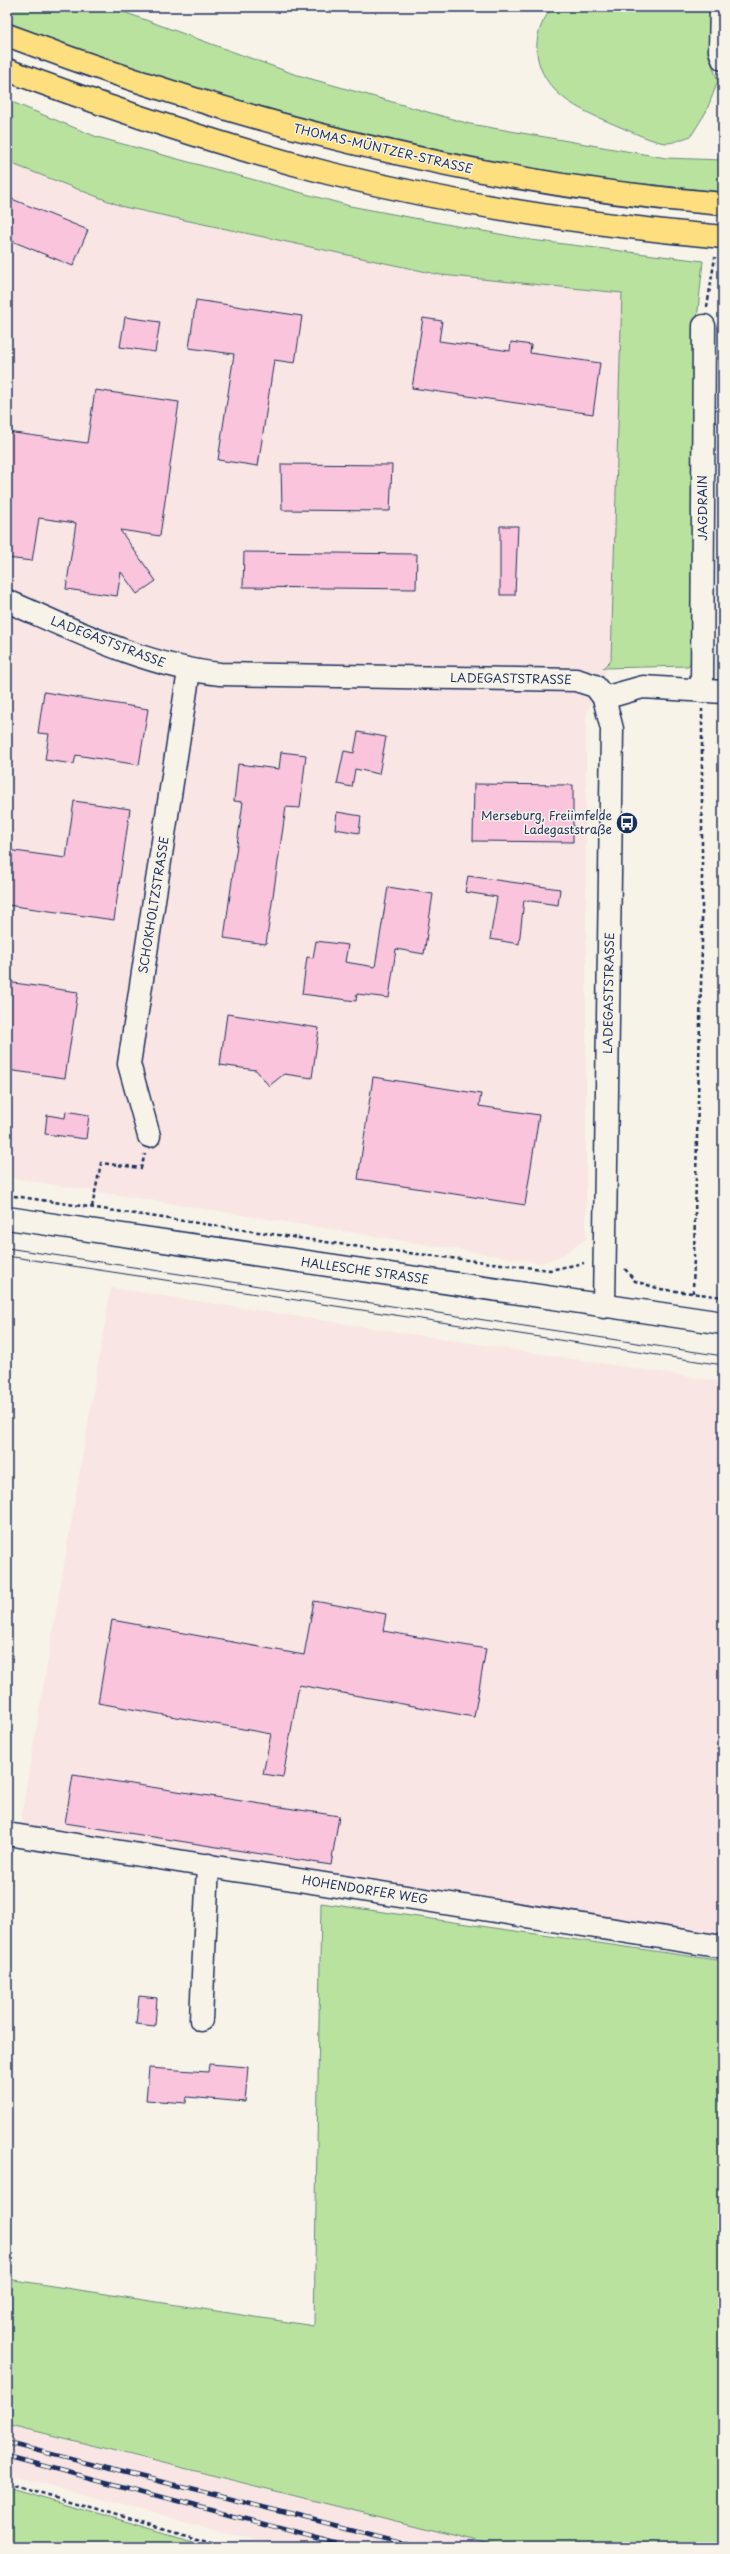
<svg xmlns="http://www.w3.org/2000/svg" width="730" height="2554" font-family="'Playpen Sans',sans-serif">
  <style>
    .built { fill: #f8e5e4 }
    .green { fill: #b9e29e; stroke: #6a887e }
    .building { fill: #fac4dc; stroke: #1b2f5e }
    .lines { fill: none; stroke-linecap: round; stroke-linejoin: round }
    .minor-casing { stroke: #1b2f5e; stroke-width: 25 }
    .major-casing { stroke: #1b2f5e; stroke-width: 25 }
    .path { stroke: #1b2f5e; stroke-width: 2.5; stroke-dasharray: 4 3; stroke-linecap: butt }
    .minor { stroke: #f7f3e8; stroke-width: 22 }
    .major { stroke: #fddf80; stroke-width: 22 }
    .tram { stroke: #1b2f5e; stroke-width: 1 }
    .rail-casing { stroke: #1b2f5e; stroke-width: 4.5 }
    .rail { stroke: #f7f3e8; stroke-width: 3; stroke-dasharray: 9; stroke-linecap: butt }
    .labels { text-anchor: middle; stroke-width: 3; stroke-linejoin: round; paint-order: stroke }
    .street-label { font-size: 12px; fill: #1b2f5e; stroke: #f7f3e8 }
    .poi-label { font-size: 12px; fill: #1b2f5e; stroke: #f7f3e8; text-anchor: end }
  </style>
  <rect width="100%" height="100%" fill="#f7f3e8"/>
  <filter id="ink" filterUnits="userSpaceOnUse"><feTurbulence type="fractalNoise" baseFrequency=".025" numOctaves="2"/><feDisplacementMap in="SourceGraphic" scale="8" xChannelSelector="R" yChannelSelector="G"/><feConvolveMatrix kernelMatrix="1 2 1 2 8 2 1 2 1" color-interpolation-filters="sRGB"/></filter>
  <g filter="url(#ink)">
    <g class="built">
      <path d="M 7,159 L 622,293 L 611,660 L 586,715 L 586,1239 L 562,1255 L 541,1263 L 7,1177 Z"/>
      <path d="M 111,1288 L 723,1382 L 723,1935 L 19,1831 Z"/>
      <path d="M 7,2424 L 35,2432 L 500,2547 L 282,2547 L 7,2474 Z"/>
    </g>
    <g class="green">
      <path d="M 7,7 L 110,7 L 294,74 L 470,124 L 666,158 L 722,160 L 723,192 L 607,180 L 498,163 L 348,131 L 167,81 L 7,27 Z"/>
      <path d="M 553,7 L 710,7 L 708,54 L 718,81 L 706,112 L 691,136 C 684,138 674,143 667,143 C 655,143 630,131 618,126 C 597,117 568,106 552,87 C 531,62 532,31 553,7 Z"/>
      <path d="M 7,100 L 97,137 L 350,206 L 531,240 L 703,261 L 696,330 L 693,659 L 688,666 L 603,668 L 611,660 L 622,293 L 441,275 L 124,207 L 7,162 Z"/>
      <path d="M 321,1903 L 723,1961 L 723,2547 L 500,2547 L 7,2424 L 7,2279 L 314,2326 Z"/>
      <path d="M 7,2487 L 214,2547 L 7,2547 Z"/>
    </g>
    <g class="building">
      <path d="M 7,197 L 88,230 L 73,266 L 7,239 Z"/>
      <path d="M 196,300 L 302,316 L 295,363 L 274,360 L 258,466 L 218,460 L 234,354 L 189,348 Z"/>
      <path d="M 125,317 L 160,322 L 155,352 L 120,347 Z"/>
      <path d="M 423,318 L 442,321 L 439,341 L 510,351 L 511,342 L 531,345 L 530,353 L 600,363 L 593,414 L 412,388 Z"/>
      <path d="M 95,390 L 179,402 L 160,536 L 120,530 L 156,581 L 137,594 L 121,572 L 117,596 L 66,589 L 76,523 L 39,518 L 32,561 L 7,558 L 7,432 L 87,443 Z"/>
      <path d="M 281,464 L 392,465 L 390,511 L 282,510 Z"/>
      <path d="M 500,526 L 518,526 L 515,595 L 500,595 Z"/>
      <path d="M 244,552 L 417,554 L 416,589 L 243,587 Z"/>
      <path d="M 44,692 L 148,709 L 139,765 L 76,755 L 74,764 L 45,760 L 49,734 L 38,733 Z"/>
      <path d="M 358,732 L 386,737 L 379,774 L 355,769 L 352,787 L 337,784 L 344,751 L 354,753 Z"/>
      <path d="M 281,752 L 306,755 L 300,808 L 286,807 L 266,944 L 224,938 L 243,802 L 234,801 L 238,764 L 279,769 Z"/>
      <path d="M 474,784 L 573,785 L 573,842 L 473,841 Z"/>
      <path d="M 74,801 L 130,809 L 114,920 L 7,905 L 7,850 L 66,858 Z"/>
      <path d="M 337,812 L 361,816 L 359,833 L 335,829 Z"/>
      <path d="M 468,876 L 560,889 L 558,905 L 524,900 L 519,944 L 490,939 L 497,897 L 465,892 Z"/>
      <path d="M 388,887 L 433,894 L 424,954 L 396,949 L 389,998 L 357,994 L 356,1001 L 302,994 L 307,957 L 313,958 L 316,941 L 348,945 L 345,962 L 375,967 Z"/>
      <path d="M 7,982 L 78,992 L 65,1078 L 7,1070 Z"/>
      <path d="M 227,1014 L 319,1028 L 312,1078 L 284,1074 L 269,1086 L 256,1070 L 220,1065 Z"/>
      <path d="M 373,1077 L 481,1094 L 479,1106 L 539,1115 L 525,1205 L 358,1179 Z"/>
      <path d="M 66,1111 L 89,1115 L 86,1139 L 45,1134 L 47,1115 L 65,1118 Z"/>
      <path d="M 314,1601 L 386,1614 L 383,1631 L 486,1649 L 474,1717 L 299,1685 L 283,1777 L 263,1774 L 271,1734 L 98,1703 L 112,1620 L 304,1655 Z"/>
      <path d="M 73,1775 L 339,1816 L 331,1865 L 65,1823 Z"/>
      <path d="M 139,1996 L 157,1998 L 155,2026 L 136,2024 Z"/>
      <path d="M 209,2064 L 248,2067 L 245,2102 L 187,2097 L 186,2103 L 146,2100 L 149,2068 L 208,2072 Z"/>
    </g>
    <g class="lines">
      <g class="minor-casing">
        <g id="minor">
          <path d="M 721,7 L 720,50 L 723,59"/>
          <path d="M 7,601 C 76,631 145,666 220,674 L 576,680 L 595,686 L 604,698 L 612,729 L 604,1307"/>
          <path d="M 702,691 L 704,326"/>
          <path d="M 604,698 L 643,687 L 723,692"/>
          <path d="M 149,1136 L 129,1064 L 189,671"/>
          <path d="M 7,1218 L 723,1323"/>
          <path d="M 7,1834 L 723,1947"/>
          <path d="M 201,2020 L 208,1865"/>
        </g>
      </g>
      <g class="major-casing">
        <g id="major">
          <path d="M 7,35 C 238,122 477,184 723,204"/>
          <path d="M 7,70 C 112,109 219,145 328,173 C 457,205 591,225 723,237"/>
        </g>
      </g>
      <g class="path">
        <path d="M 707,307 L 715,257"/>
        <path d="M 7,1195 L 360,1247 L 550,1270 L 584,1263"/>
        <path d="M 92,1207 L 101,1163 L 141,1168 L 145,1154"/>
        <path d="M 625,1269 L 635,1281 L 660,1289 L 723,1297"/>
        <path d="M 693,1293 L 702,946 L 702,709"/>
        <path d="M 7,2483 L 228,2547"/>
      </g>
      <use href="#minor" class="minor"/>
      <use href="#major" class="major"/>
      <g class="tram">
        <path d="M 7,1248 L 723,1356"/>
        <path d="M 7,1256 L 723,1365"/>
      </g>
      <g class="rail-casing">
        <g id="rail">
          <path d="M 7,2443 L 422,2547"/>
          <path d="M 7,2456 L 351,2547"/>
        </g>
      </g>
      <use href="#rail" class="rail"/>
    </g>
  </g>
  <defs>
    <g id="bus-disc" transform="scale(1.15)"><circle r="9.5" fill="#1b2f5e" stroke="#f7f3e8"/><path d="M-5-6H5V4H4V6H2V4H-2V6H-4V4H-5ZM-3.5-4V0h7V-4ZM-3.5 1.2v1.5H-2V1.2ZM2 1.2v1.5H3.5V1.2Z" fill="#fff"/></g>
  </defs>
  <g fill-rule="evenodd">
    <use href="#bus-disc" x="627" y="823"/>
  </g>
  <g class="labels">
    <g class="street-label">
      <text transform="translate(383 149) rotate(13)" y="4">THOMAS-MÜNTZER-STRASSE</text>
      <text transform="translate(703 508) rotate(-90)" y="4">JAGDRAIN</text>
      <text transform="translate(108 642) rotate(21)" y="4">LADEGASTSTRASSE</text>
      <text transform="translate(511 679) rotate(1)" y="4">LADEGASTSTRASSE</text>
      <text transform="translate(154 905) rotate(-81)" y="4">SCHOKHOLTZSTRASSE</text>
      <text transform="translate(609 993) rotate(-89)" y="4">LADEGASTSTRASSE</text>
      <text transform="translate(365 1271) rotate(8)" y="4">HALLESCHE STRASSE</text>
      <text transform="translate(365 1890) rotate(9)" y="4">HOHENDORFER WEG</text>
    </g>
    <g class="poi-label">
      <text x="612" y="820">Merseburg, Freiimfelde<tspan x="612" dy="14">Ladegaststraße</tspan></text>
    </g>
  </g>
  <rect width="730" height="2554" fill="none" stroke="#f7f3e8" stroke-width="24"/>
  <rect x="12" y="12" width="706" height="2530" fill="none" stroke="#1b2f5e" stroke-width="1.5" filter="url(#ink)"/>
</svg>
